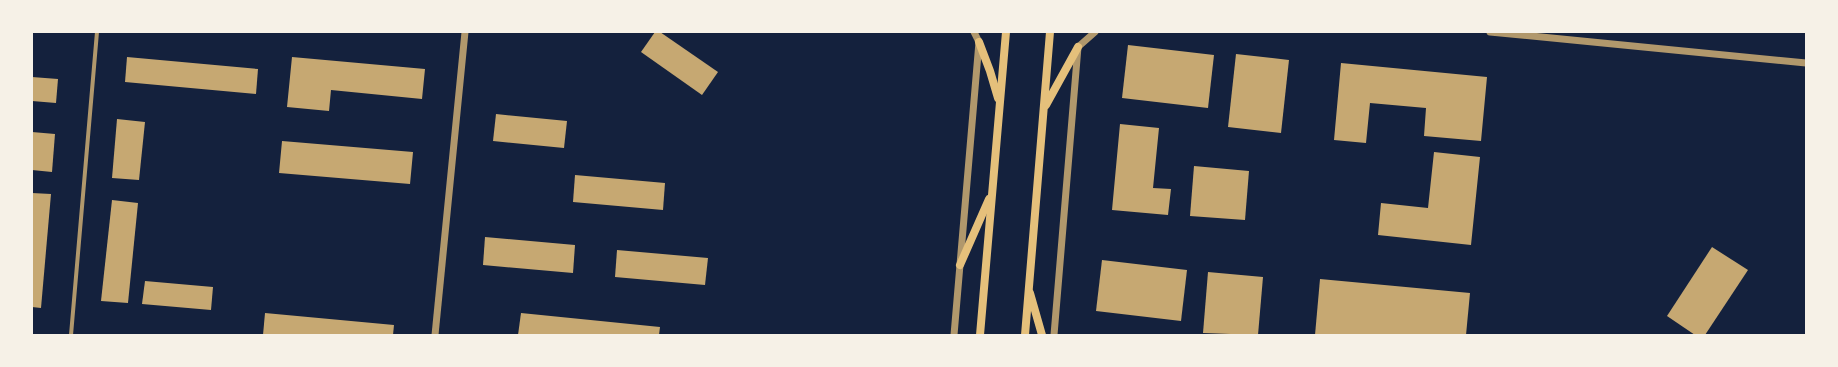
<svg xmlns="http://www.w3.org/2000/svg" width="1838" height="367" font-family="Manrope,sans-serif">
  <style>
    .building { fill: #c6a872 }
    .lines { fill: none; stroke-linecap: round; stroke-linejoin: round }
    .minor { stroke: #b1986c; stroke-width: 4 }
    .tertiary { stroke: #b1986c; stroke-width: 7 }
    .secondary { stroke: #e5c07b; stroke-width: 8 }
  </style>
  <rect width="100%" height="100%" fill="#14213d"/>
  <g class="building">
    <path d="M 655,32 L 660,32 L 718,72 L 702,95 L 641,52 Z"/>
    <path d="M 1128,45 L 1214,55 L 1208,108 L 1122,98 Z"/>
    <path d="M 1236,54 L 1289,60 L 1281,133 L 1228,127 Z"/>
    <path d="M 127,57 L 258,69 L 256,94 L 125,82 Z"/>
    <path d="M 292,57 L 425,69 L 422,99 L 331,90 L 329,111 L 287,107 Z"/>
    <path d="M 1341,63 L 1487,77 L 1481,141 L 1424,136 L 1426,108 L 1370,103 L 1366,143 L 1334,140 Z"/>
    <path d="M 32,77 L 58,79 L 56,103 L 32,101 Z"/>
    <path d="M 496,114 L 567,121 L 564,148 L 493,141 Z"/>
    <path d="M 117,119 L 145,122 L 139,180 L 112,178 Z"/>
    <path d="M 1120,124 L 1159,128 L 1153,188 L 1171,189 L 1168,215 L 1112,210 Z"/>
    <path d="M 32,132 L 55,134 L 52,172 L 32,170 Z"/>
    <path d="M 282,141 L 413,152 L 410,184 L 279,173 Z"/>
    <path d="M 1434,152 L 1480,157 L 1471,245 L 1378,235 L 1381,203 L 1428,208 Z"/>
    <path d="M 1194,166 L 1249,171 L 1245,220 L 1190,216 Z"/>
    <path d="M 575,175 L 665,183 L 663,210 L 573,202 Z"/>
    <path d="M 32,193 L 51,194 L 41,308 L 32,307 Z"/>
    <path d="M 112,200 L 138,203 L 128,303 L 101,301 Z"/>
    <path d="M 485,237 L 575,245 L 573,273 L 483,265 Z"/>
    <path d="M 1712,247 L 1748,270 L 1705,335 L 1695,335 L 1667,316 Z"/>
    <path d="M 617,250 L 708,258 L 705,285 L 615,277 Z"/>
    <path d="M 1102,260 L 1187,270 L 1181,321 L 1096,311 Z"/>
    <path d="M 1208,272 L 1263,277 L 1258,335 L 1203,333 Z"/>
    <path d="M 1320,279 L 1470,293 L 1466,335 L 1315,335 Z"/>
    <path d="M 145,281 L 213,287 L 211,310 L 142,304 Z"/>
    <path d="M 265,313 L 394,325 L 393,335 L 263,335 Z"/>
    <path d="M 521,313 L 660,327 L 659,335 L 518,335 Z"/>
  </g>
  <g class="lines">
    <path class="minor" d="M 71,335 L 97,32"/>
    <g class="tertiary">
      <path d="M 1490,32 L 1806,63"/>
      <path d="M 435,335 L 465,32"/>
      <path d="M 954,335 L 979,42 L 974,32"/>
      <path d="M 1054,335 L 1078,47 L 1095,32"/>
    </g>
    <g class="secondary">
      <path d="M 979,42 L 990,71 L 998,98"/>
      <path d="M 1046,105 L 1078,47"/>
      <path d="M 960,265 L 989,199"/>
      <path d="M 1030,293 L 1042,335"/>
      <path d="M 980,335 L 1006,32"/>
      <path d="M 1025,335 L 1050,32"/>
    </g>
  </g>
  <rect width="1838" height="367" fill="none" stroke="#f6f1e7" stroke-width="66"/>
</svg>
